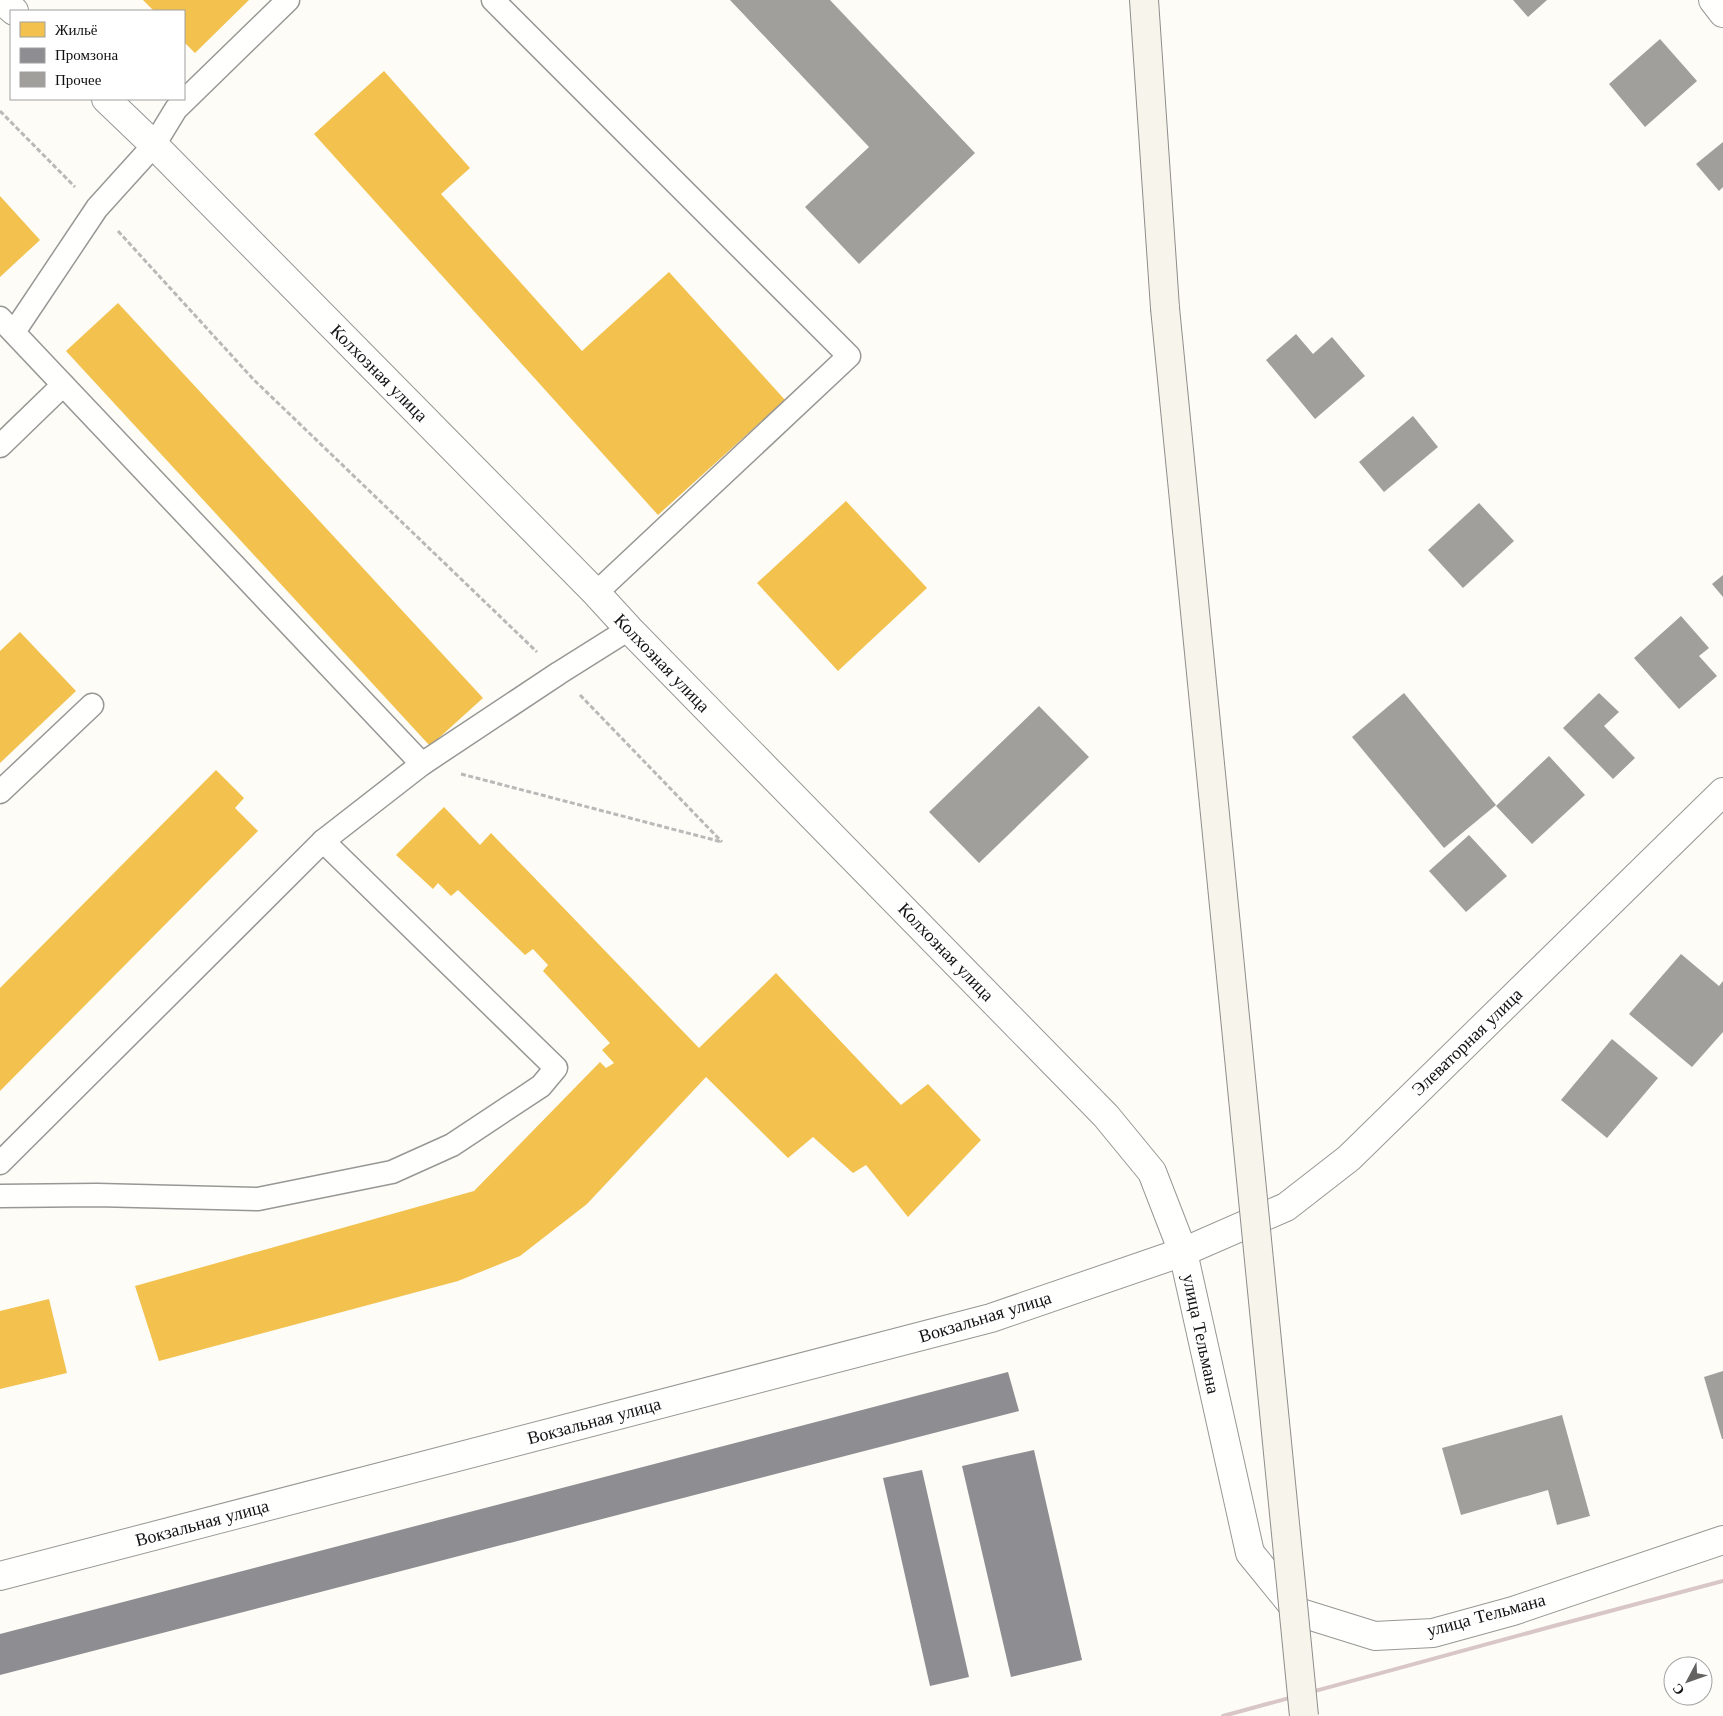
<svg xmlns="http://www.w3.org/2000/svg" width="1723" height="1716" font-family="'Libre Baskerville',serif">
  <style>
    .homes { fill: #f2c14e }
    .industry { fill: #8d8d92 }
    .building { fill: #a19f9c }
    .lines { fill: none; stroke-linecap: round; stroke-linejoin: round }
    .service-casing { stroke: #979795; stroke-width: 25 }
    .minor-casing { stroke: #979795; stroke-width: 30 }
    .tertiary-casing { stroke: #979795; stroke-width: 30 }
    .secondary-casing { stroke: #8e8d8b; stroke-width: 30 }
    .path { stroke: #b9b9b8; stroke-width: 3; stroke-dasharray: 5 2.5; stroke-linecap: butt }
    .service { stroke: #fffffe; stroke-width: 22 }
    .minor { stroke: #fffffe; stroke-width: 28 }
    .tertiary { stroke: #fffffe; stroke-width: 28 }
    .secondary { stroke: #f6f4eb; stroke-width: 28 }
    .rail { stroke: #d9c6c7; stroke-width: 4 }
    .secondary-bridge-casing { stroke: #8e8d8b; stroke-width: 30; stroke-linecap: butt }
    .secondary-bridge { stroke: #f6f4eb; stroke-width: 28 }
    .labels { text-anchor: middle; stroke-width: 5; stroke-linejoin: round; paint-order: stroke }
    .street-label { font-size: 18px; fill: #111; stroke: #fff }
  </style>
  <rect width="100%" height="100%" fill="#fdfcf7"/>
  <g class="homes">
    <path d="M 143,0 L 249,0 L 195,53 L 184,42 L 184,11 L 154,11 Z"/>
    <path d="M 384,71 L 470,168 L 441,194 L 582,351 L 669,272 L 785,400 L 658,515 L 314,134 Z"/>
    <path d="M 0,196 L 40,240 L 0,277 Z"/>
    <path d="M 118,303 L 483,698 L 430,746 L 66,351 Z"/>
    <path d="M 846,501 L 927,588 L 838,671 L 757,583 Z"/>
    <path d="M 20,632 L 76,691 L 0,763 L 0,651 Z"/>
    <path d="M 216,770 L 244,798 L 235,808 L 258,831 L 0,1091 L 0,988 Z"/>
    <path d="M 444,807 L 480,845 L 491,833 L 699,1048 L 776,973 L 901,1105 L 928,1084 L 981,1140 L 908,1217 L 866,1165 L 853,1173 L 813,1137 L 788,1158 L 706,1077 L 587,1204 L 520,1256 L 458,1281 L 159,1361 L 135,1286 L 474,1191 L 600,1062 L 606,1068 L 614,1063 L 602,1050 L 610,1043 L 543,971 L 548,965 L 533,949 L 525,955 L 458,890 L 451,896 L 438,883 L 433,889 L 396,855 Z"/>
    <path d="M 49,1299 L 67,1373 L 0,1389 L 0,1311 Z"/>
  </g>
  <g class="industry">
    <path d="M 1008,1372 L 1019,1411 L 0,1675 L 0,1634 Z"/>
    <path d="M 1034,1450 L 1082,1660 L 1011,1677 L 962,1466 Z"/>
    <path d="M 922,1470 L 969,1677 L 930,1686 L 883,1478 Z"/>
  </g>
  <g class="building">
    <path d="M 730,0 L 830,0 L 975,153 L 859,264 L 805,207 L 869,147 Z"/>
    <path d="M 1513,0 L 1547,0 L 1528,17 Z"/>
    <path d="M 1660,39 L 1697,81 L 1645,127 L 1609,84 Z"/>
    <path d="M 1723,142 L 1723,187 L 1719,191 L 1696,164 Z"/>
    <path d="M 1296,334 L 1313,354 L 1332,337 L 1365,376 L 1315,419 L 1266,360 Z"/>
    <path d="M 1413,416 L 1438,447 L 1384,492 L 1359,462 Z"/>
    <path d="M 1479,503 L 1514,541 L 1463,588 L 1428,550 Z"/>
    <path d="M 1723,575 L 1723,597 L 1712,584 Z"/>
    <path d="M 1681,616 L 1709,648 L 1699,656 L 1717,676 L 1679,709 L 1634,658 Z"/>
    <path d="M 1404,693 L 1496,805 L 1444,848 L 1352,737 Z"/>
    <path d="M 1599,693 L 1619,712 L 1604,726 L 1635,758 L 1613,779 L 1563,728 Z"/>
    <path d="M 1039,706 L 1089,757 L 979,863 L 929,812 Z"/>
    <path d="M 1549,756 L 1585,795 L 1532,844 L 1496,806 Z"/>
    <path d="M 1469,835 L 1507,876 L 1466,912 L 1429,871 Z"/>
    <path d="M 1681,954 L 1719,986 L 1723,981 L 1723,1032 L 1692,1067 L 1629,1014 Z"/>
    <path d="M 1612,1039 L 1658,1078 L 1607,1138 L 1561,1100 Z"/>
    <path d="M 1723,1371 L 1723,1439 L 1722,1439 L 1704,1377 Z"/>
    <path d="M 1562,1415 L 1590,1516 L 1557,1525 L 1548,1490 L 1461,1515 L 1442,1448 Z"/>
  </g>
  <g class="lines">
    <g class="service-casing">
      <g id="service">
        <path d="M 493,0 L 849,356 L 596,593"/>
        <path d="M 0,318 L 422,764"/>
        <path d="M 14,332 L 97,208 L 154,145 L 176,109 L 288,0"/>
        <path d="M 0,446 L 63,385"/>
        <path d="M 0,792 L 92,705"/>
        <path d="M 0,1163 L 323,841"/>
        <path d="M 0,1196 L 97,1195 L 258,1199 L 392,1172 L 452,1145 L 541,1086 L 556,1068 L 323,841 L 422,764 L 559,673 L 629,629"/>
      </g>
    </g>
    <g class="minor-casing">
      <g id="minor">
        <path d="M 2,0 L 14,11"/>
        <path d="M 106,99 L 154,145 L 596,593 L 629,629 L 1106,1116 L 1152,1172 L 1183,1252 L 1250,1553 L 1298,1612 L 1375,1636 L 1433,1633 L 1513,1611 L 1723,1540"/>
      </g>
    </g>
    <g class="tertiary-casing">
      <g id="tertiary">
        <path d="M 1713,0 L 1723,13"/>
        <path d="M 0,1576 L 991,1318 L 1183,1252 L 1286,1207 L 1349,1158 L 1723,792"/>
      </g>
    </g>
    <g class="secondary-casing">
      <path id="secondary" d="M 1144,0 L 1165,308"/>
    </g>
    <g class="path">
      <path d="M 0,111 L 75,187"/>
      <path d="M 118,231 L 254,380 L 537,652"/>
      <path d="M 580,695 L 722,842"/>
      <path d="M 461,774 L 722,842"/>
    </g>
    <use href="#service" class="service"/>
    <use href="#minor" class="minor"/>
    <use href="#tertiary" class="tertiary"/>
    <use href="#secondary" class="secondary"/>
    <path class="rail" d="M 1223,1716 L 1550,1627 L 1723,1581"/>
    <g class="secondary-bridge-casing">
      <path id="secondary-bridge" d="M 1165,308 L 1304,1716"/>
    </g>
    <use href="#secondary-bridge" class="secondary-bridge"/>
  </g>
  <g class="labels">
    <g class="street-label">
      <text transform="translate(379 373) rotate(45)" y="6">Колхозная улица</text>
      <text transform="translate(662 663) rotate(46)" y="6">Колхозная улица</text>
      <text transform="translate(946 952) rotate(46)" y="6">Колхозная улица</text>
      <text transform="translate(1467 1042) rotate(-44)" y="6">Элеваторная улица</text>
      <text transform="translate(985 1317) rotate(-17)" y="6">Вокзальная улица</text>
      <text transform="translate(1201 1334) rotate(78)" y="6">улица Тельмана</text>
      <text transform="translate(594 1421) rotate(-15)" y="6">Вокзальная улица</text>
      <text transform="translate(202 1523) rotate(-15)" y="6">Вокзальная улица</text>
      <text transform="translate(1486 1615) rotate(-15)" y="6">улица Тельмана</text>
    </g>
  </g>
  <rect x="10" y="10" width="175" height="90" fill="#ffffff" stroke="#a0a0a0"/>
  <rect x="20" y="22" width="25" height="15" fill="#f2c14e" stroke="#a0a0a0"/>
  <text x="55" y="35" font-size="15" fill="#111111">Жильё</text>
  <rect x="20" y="48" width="25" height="15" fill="#8d8d92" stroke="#a0a0a0"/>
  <text x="55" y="60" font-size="15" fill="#111111">Промзона</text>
  <rect x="20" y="72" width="25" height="15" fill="#a19f9c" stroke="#a0a0a0"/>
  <text x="55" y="85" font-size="15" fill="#111111">Прочее</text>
  <g transform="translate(1688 1681) rotate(229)"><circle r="24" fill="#ffffff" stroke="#a0a0a0"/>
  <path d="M0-4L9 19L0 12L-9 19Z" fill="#646362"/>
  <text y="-8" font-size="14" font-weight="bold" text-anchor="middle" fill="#111111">С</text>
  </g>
</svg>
